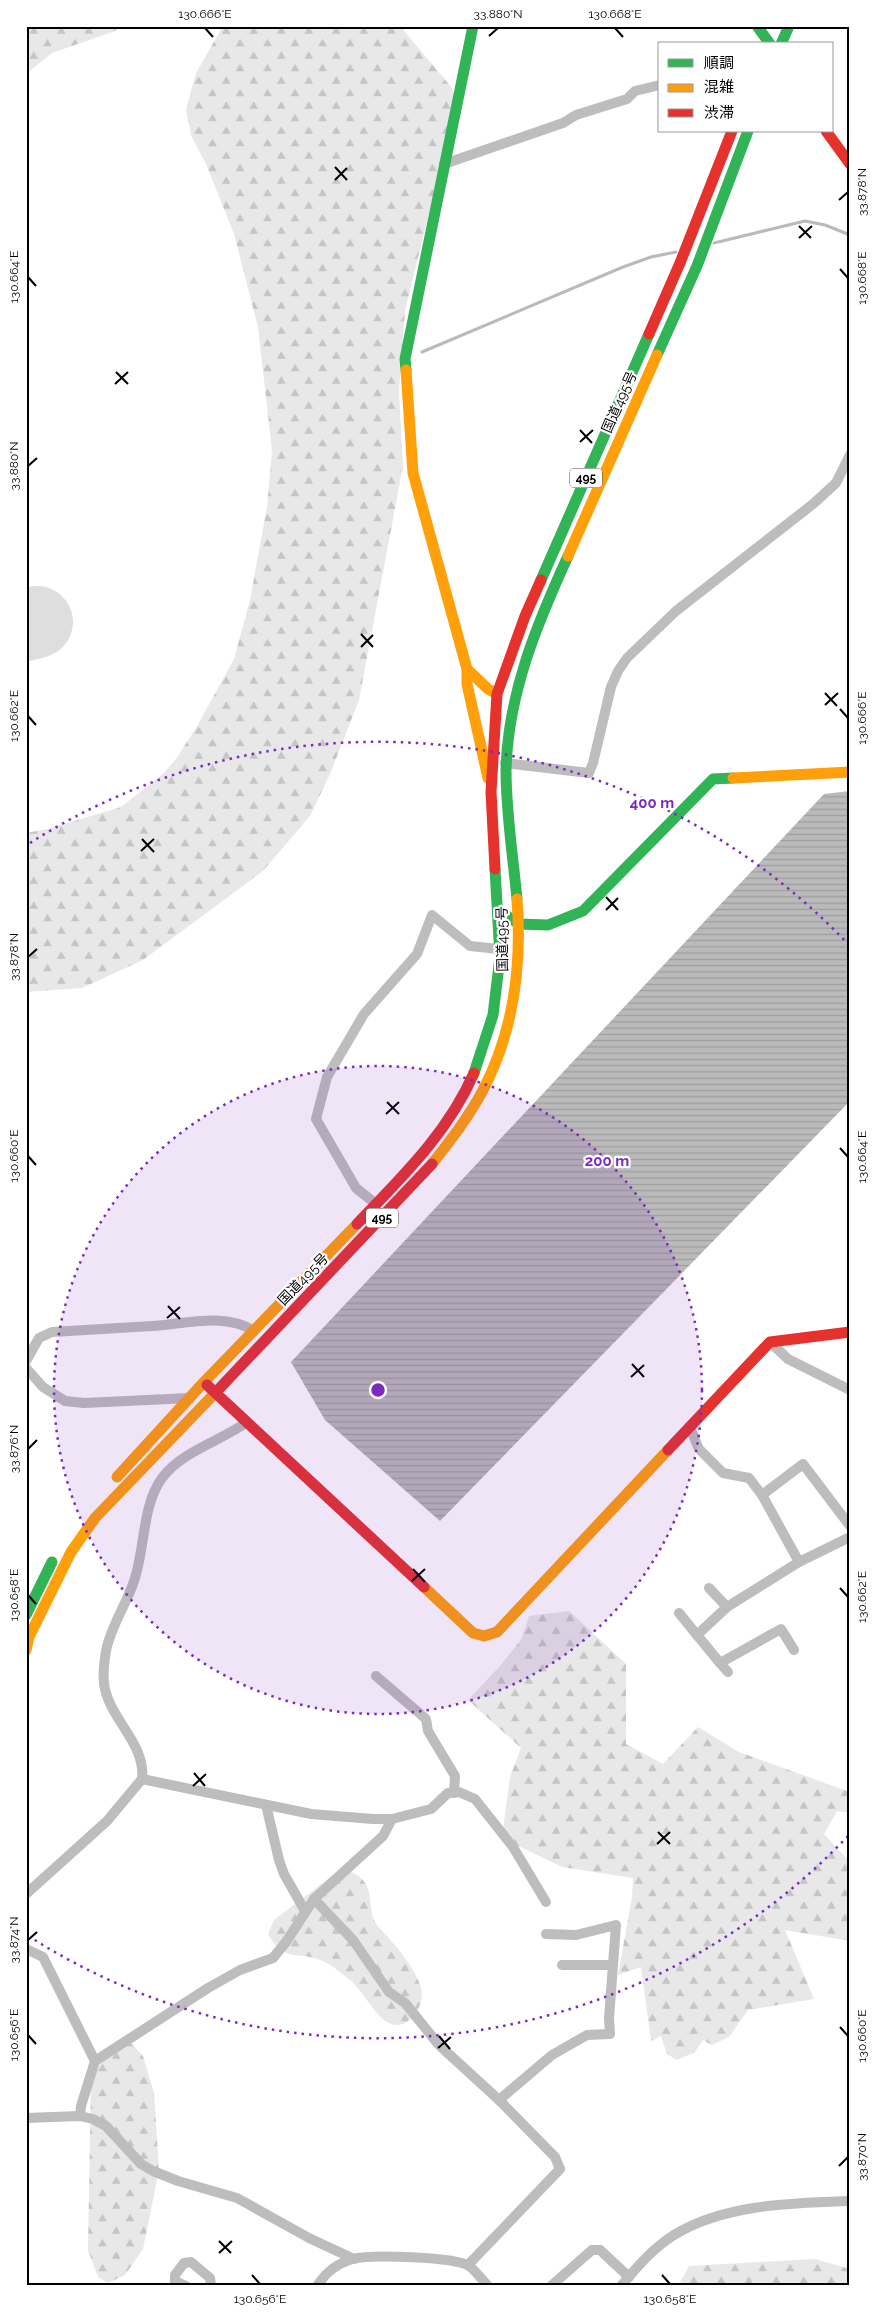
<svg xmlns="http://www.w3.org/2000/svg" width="876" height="2312" font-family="Raleway,'Noto Sans JP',sans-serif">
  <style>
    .forest { fill: url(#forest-firs) }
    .water { fill: url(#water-rules) }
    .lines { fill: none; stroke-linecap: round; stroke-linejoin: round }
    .stream { stroke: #bababa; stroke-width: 3 }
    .runway { stroke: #dedede; stroke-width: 72 }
    .street { stroke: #bdbdbd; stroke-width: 10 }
    .fast { stroke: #30b455; stroke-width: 11 }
    .slow { stroke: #ff9f0a; stroke-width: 11 }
    .jam { stroke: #e5322d; stroke-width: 11 }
    .ticks { fill: none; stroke: #000; stroke-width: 2 }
    .ring { fill: none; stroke: #7b2cbf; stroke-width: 2.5; stroke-dasharray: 2.5 5 }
    .labels { text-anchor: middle; stroke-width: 4.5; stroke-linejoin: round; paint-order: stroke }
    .shield { fill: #fff; stroke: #4c4c4c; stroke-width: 1 }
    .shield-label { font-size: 12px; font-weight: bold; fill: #000 }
    .street-label { font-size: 14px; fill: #000; stroke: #fff }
    .centre { fill: #7b2cbf; stroke: #fff; stroke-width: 2.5 }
    .ring-label { font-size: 15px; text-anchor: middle; font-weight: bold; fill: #7b2cbf; stroke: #fff; stroke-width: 4.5; stroke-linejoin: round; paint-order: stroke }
    .neatline { fill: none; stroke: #000; stroke-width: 2 }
    .ticks-label { font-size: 12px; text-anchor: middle; fill: #000 }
  </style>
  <defs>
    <pattern id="forest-firs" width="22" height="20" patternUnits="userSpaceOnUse" patternTransform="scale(1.25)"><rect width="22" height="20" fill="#e8e8e8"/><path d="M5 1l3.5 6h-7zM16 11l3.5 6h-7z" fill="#c5c5c5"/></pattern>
    <pattern id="water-rules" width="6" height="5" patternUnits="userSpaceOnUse" patternTransform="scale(1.25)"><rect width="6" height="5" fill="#bababa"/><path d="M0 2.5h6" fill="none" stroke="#9e9e9e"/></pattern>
  </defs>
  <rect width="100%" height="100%" fill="#fff"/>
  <g class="forest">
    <path d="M 26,26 L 120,26 L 115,31 L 52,53 L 26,74 Z"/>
    <path d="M 223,26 L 400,26 L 452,88 L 456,103 L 405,311 L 399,390 L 403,466 L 359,700 L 330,774 L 310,816 L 263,871 L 143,960 L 82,988 L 26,992 L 26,833 L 47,829 L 121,807 L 164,773 L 176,759 L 196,728 L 234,659 L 250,600 L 267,507 L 272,450 L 258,327 L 234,234 L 206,164 L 191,135 L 186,109 L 196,73 Z"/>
    <path d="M 569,1611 L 626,1664 L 626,1744 L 663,1764 L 698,1727 L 739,1752 L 850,1792 L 850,1813 L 837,1811 L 824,1834 L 850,1862 L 850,1941 L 785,1930 L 814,1999 L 748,2010 L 729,2037 L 712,2045 L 703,2040 L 695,2052 L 677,2060 L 667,2054 L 661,2036 L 651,2041 L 641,1967 L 618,1975 L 632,1897 L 633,1878 L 562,1867 L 502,1838 L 510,1777 L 521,1748 L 468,1700 L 500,1666 L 521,1640 L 529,1616 Z"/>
    <path d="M 340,1870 C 350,1870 359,1874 365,1883 C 372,1893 369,1908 374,1920 C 377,1926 383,1932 388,1937 C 400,1951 416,1970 421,1988 C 426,2007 407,2034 387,2022 C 375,2015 362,1990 350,1980 C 342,1974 333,1966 325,1962 C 298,1949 285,1965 268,1934 L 274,1920 Z"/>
    <path d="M 122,2038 L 132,2044 L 143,2056 L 154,2093 L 159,2170 L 143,2249 L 125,2275 L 108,2283 L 98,2277 L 88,2250 L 91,2081 L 104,2057 Z"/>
    <path d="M 815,2259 L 850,2269 L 850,2286 L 678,2286 L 689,2266 Z"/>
  </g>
  <path class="water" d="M 850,791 L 850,1101 L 440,1521 L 325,1420 L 291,1362 L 824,794 Z"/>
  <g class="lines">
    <g class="stream">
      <path d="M 714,243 L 805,221 L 825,225 L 850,235"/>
      <path d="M 422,352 L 623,267 L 651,257 L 676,252"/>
    </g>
    <path class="runway" d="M 26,625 L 37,622"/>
    <g class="street">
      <path d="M 444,164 L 563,123 L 576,115 L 627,99 L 635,91 L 660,85"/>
      <path d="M 505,763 L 589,773 L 593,763 L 611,687 L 618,671 L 627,658 L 676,611 L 813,504 L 836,483 L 850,455"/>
      <path d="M 376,1204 L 356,1188 L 316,1119 L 327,1077 L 364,1014 L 417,954 L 432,915 L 470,946 L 499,949"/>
      <path d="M 770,1342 L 788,1359 L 850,1390"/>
      <path d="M 26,1361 L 39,1338 L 52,1332 C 86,1330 119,1328 152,1326 C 185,1324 224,1312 254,1331"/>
      <path d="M 26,1368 L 43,1387 L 65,1401 L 84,1403 L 190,1398"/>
      <path d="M 690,1428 L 699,1449 L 723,1473 L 749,1478 L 762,1495 L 799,1562 L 850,1537"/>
      <path d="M 762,1495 L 803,1464 L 850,1526"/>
      <path d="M 709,1588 L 727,1607"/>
      <path d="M 679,1613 L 697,1635 L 727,1607 L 799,1562"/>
      <path d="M 697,1635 L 720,1663 L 781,1629 L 794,1650"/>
      <path d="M 720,1663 L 728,1672"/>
      <path d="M 376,1676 L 426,1719 L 428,1731 L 455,1776 L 454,1793"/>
      <path d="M 142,1779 L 311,1814 L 373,1819 L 392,1819 L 431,1809 L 448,1793 L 459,1792 L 475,1799 L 513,1847 L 546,1902"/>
      <path d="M 266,1805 L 279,1860 L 284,1874 L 305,1911"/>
      <path d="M 26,1894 L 107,1821 L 142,1779 C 146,1745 112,1721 105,1689 C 102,1678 104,1663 106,1651 C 110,1628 127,1603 134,1581 C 145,1550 142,1505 162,1478 C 182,1451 221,1441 247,1422"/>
      <path d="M 314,1899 L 353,1940 L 389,1992 L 405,2003 L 439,2045 L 499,2100 L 555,2157 L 560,2169 L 468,2265"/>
      <path d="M 26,1949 L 43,1957 L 95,2061"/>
      <path d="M 562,1965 L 613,1965"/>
      <path d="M 499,2100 L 552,2055 L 587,2035 L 610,2034 L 609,2018 L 616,1925 L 576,1935 L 546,1934"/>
      <path d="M 80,2116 L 81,2106 L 95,2061 L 208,1988 L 240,1970 L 273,1958 L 286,1942 L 314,1899 L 383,1836 L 392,1819"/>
      <path d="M 26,2118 L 80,2116 L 93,2119 L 106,2126 L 141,2164 L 153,2171 L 178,2181 L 237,2198 L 309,2238 L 354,2259"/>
      <path d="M 186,2286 L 175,2281 L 175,2275 L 184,2263 L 191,2262 L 210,2278 L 211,2286"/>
      <path d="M 317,2286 C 326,2272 337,2263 353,2259 C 370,2254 456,2257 469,2266 C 476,2271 482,2280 488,2286"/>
      <path d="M 551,2286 L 592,2250 L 600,2250 L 629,2277"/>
      <path d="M 621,2286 C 637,2267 653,2248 674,2235 C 724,2204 792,2203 850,2201"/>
    </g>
    <g class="fast">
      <path d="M 757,26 L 770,44"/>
      <path d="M 781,44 L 789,26"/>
      <path d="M 657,355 L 697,266 L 748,131"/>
      <path d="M 406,370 L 405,359 L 473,26"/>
      <path d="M 541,580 L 649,334"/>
      <path d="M 517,899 C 513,856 506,813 506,770 C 508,693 537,624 568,556"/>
      <path d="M 498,910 L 519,924 L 548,925 L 583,911 L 713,779 L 733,778"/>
      <path d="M 474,1073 L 493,1015 L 500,957 L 495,869"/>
      <path d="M 26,1615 L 52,1562"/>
    </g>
    <g class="slow">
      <path d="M 406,370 L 413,473 L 467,669 L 488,689 L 497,694"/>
      <path d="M 568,556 L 657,355"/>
      <path d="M 467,669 L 467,684 L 488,778"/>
      <path d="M 733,778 L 850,772"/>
      <path d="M 432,1164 C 450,1141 468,1118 482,1092 C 514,1032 522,965 517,899"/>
      <path d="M 117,1477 L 204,1382 L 357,1224"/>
      <path d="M 424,1587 L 473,1633 L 484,1636 L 497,1632 L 668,1450"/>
      <path d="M 26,1650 L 29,1637 L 71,1552 L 95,1518 L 217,1391"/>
    </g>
    <g class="jam">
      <path d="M 826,131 L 850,164"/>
      <path d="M 649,334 L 680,263 L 732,131"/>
      <path d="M 495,869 L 491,792 L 497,694 L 525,616 L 541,580"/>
      <path d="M 357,1224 C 401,1178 448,1133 474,1073"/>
      <path d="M 207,1385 L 424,1587"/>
      <path d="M 217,1391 L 432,1164"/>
      <path d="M 668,1450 L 770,1342 L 850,1332"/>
    </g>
  </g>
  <path class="ticks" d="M 205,28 L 213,37M 615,28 L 623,37M 489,36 L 498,28M 335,167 L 347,180M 335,180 L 347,168M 839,200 L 848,192M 799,226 L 811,238M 799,238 L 812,226M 840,269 L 848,278M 28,277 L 36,286M 116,372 L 128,384M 115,384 L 128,372M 580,430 L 592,443M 580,442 L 593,430M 28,466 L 37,458M 361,634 L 373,647M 361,647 L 373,635M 825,693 L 837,706M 825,705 L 838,693M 840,709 L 848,718M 28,716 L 36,725M 142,839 L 154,852M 141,851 L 154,839M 606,897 L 618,910M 606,910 L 618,898M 28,957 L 37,949M 387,1102 L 399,1114M 386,1114 L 399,1102M 840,1148 L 848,1157M 28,1156 L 36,1165M 168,1306 L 180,1319M 167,1318 L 180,1307M 632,1364 L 644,1377M 631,1377 L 644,1365M 28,1449 L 37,1440M 413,1569 L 425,1582M 412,1581 L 425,1569M 840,1588 L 848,1597M 28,1595 L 36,1604M 194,1773 L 205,1786M 193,1786 L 206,1774M 658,1832 L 670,1844M 657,1844 L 670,1832M 28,1940 L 37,1932M 840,2027 L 848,2036M 28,2035 L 36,2044M 439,2036 L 450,2049M 438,2048 L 451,2037M 839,2166 L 848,2157M 219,2241 L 231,2253M 219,2253 L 232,2241M 252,2275 L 260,2284M 662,2275 L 670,2284"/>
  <circle cx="378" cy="1390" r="324" fill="#7b2cbf" fill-opacity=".12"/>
  <g class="ring">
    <circle cx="378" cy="1390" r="324"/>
    <path d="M848 1836A648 648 0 0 1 30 1937M30 843A648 648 0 0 1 848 944"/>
  </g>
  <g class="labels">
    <g class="shield">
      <rect x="570" y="468.5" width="32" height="19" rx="4"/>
      <rect x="366" y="1208.5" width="32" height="19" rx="4"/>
    </g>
    <g class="shield-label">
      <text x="586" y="482">495</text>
      <text x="382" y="1222">495</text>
    </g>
    <g class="street-label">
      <text transform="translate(619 402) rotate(-66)" y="5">国道495号</text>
      <text transform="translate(502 939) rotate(-91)" y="5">国道495号</text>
      <text transform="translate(303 1279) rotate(-46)" y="5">国道495号</text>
    </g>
  </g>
  <circle cx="378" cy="1390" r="8" class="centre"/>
  <g class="ring-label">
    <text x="652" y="808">400 m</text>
    <text x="607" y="1166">200 m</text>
  </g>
  <rect width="876" height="2312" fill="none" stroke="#ffffff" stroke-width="55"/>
  <rect x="658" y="42" width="175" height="90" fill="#ffffff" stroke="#999999"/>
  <rect x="668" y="59" width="25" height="8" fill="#30b455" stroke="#999999"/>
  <text x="704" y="68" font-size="15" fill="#000000">順調</text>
  <rect x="668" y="84" width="25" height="8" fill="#ff9f0a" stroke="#999999"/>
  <text x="704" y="92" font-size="15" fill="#000000">混雑</text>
  <rect x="668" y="109" width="25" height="8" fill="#e5322d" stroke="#999999"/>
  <text x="704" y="118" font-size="15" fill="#000000">渋滞</text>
  <rect x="28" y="28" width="820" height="2256" class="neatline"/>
  <g class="ticks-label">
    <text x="205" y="18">130.666°E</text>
    <text x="498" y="18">33.880°N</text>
    <text x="615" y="18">130.668°E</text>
    <text transform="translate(862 192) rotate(-90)" y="4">33.878°N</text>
    <text transform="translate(14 277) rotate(-90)" y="4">130.664°E</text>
    <text transform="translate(862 278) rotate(-90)" y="4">130.668°E</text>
    <text transform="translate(14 466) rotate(-90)" y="4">33.880°N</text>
    <text transform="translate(14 716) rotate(-90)" y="4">130.662°E</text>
    <text transform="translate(862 718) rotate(-90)" y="4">130.666°E</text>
    <text transform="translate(14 957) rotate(-90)" y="4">33.878°N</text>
    <text transform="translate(14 1156) rotate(-90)" y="4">130.660°E</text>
    <text transform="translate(862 1157) rotate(-90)" y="4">130.664°E</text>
    <text transform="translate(14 1449) rotate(-90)" y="4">33.876°N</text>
    <text transform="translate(14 1595) rotate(-90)" y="4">130.658°E</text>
    <text transform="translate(862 1597) rotate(-90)" y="4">130.662°E</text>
    <text transform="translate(14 1940) rotate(-90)" y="4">33.874°N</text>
    <text transform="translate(14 2035) rotate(-90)" y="4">130.656°E</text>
    <text transform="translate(862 2036) rotate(-90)" y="4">130.660°E</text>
    <text transform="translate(862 2157) rotate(-90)" y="4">33.870°N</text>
    <text x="260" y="2303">130.656°E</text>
    <text x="670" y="2303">130.658°E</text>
  </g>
</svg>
